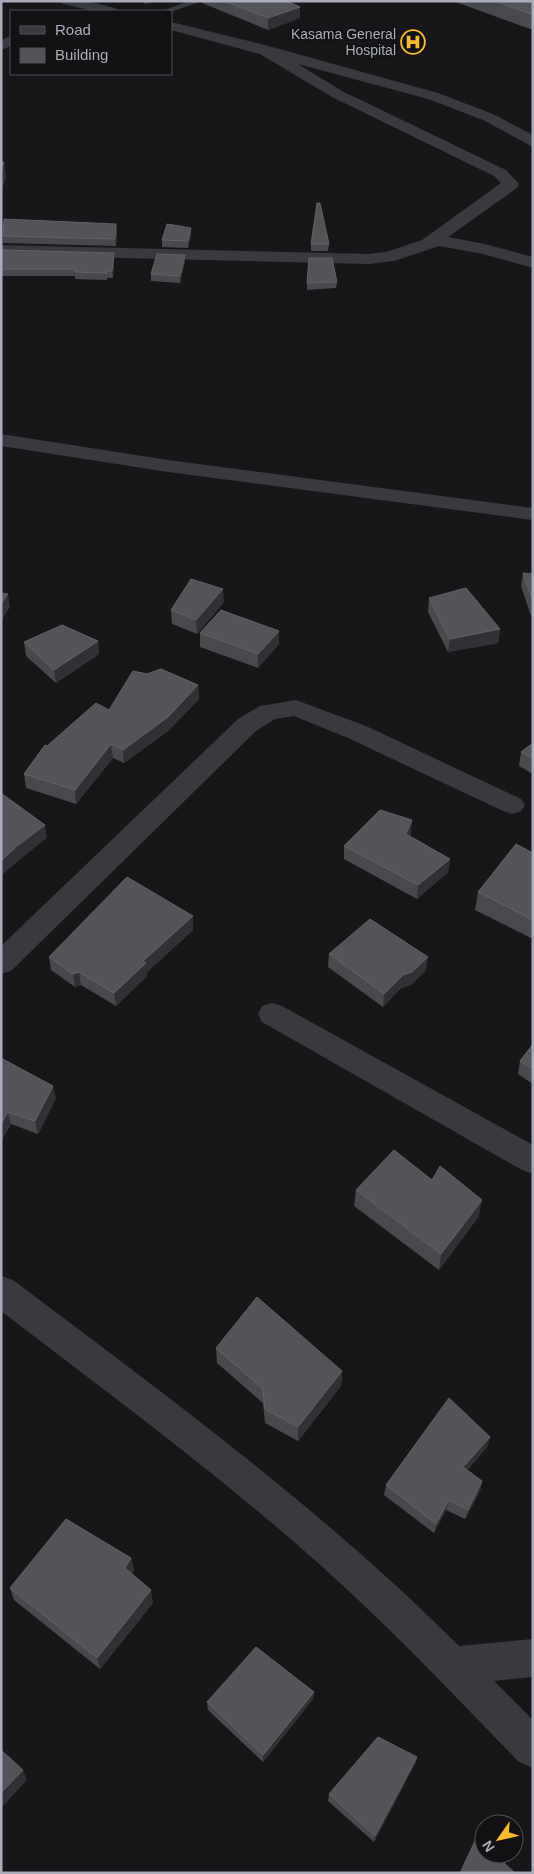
<svg xmlns="http://www.w3.org/2000/svg" width="534" height="1874" font-family="Arial,sans-serif">
  <style>
    .lines { fill: none; stroke-linecap: round; stroke-linejoin: round }
    .service { fill: #393a40; fill-rule: evenodd }
    .minor { fill: #393a40; fill-rule: evenodd }
    .wall { fill: #48494e }
    .shaded-wall { fill: #303134 }
    .building { fill: #53545a; stroke: #606268 }
    .labels { text-anchor: middle; stroke-width: 4; stroke-linejoin: round; paint-order: stroke }
    .far-poi-label { font-size: 14px; fill: #a8adb9; stroke: #121214; text-anchor: end }
  </style>
  <rect width="100%" height="100%" fill="#171719"/>
  <g class="lines">
    <path class="service" d="M 189,1 L 202,1 L 171,12 L 162,11 Z"/>
    <g class="minor">
      <path d="M 61,1 L 87,1 L 115,8 L 117,11 L 93,11 L 63,4 Z"/>
      <path d="M 171,22 L 265,45 L 438,93 L 493,114 L 533,135 L 533,147 L 483,120 L 428,99 L 298,64 L 342,91 L 506,170 L 519,184 L 517,188 L 448,237 L 485,244 L 533,257 L 533,268 L 483,254 L 439,246 L 394,261 L 369,264 L 1,255 L 1,245 L 369,254 L 386,252 L 422,240 L 501,183 L 494,176 L 332,97 L 260,54 L 171,30 Z"/>
      <path d="M 11,36 L 11,46 L 1,50 L 1,40 Z"/>
      <path d="M 1,434 L 168,460 L 533,508 L 533,520 L 168,472 L 1,446 Z"/>
      <path d="M 296,700 L 366,726 L 521,799 L 525,805 L 521,811 L 512,814 L 503,811 L 348,738 L 294,716 L 275,719 L 256,731 L 11,971 L 1,974 L 1,946 L 238,719 L 260,706 Z"/>
      <path d="M 272,1003 L 282,1006 L 533,1145 L 533,1174 L 522,1170 L 262,1022 L 258,1014 L 262,1006 Z"/>
      <path d="M 1,1276 L 13,1280 C 167,1396 322,1509 459,1646 L 533,1639 L 533,1677 L 494,1681 L 533,1720 L 533,1768 L 519,1762 C 453,1694 389,1626 318,1563 C 217,1473 108,1393 1,1311 Z"/>
    </g>
  </g>
  <g class="wall">
    <path d="M 140,1 L 155,1 L 146,4 Z"/>
    <path d="M 202,1 L 287,1 L 300,7 L 300,18 L 268,30 L 202,3 Z"/>
    <path d="M 453,1 L 533,1 L 533,30 Z"/>
    <path d="M 116,224 L 117,230 L 116,246 L 3,243 L 3,236 Z"/>
    <path d="M 191,234 L 188,248 L 162,247 L 162,240 Z"/>
    <path d="M 311,244 L 329,244 L 328,251 L 311,251 Z"/>
    <path d="M 185,255 L 185,261 L 180,283 L 151,281 L 151,274 Z"/>
    <path d="M 1,258 L 114,260 L 113,278 L 107,278 L 107,280 L 75,279 L 75,276 L 1,276 Z"/>
    <path d="M 337,282 L 336,288 L 307,290 L 307,283 Z"/>
    <path d="M 523,573 L 533,574 L 533,616 L 531,616 L 521,586 Z"/>
    <path d="M 429,598 L 500,629 L 498,643 L 448,652 L 428,612 Z"/>
    <path d="M 224,602 L 197,634 L 172,624 L 171,610 Z"/>
    <path d="M 200,633 L 279,644 L 258,668 L 200,647 Z"/>
    <path d="M 98,641 L 99,654 L 56,683 L 26,656 L 24,642 Z"/>
    <path d="M 198,685 L 199,699 L 169,730 L 124,763 L 113,758 L 76,804 L 26,788 L 24,774 L 47,746 L 109,710 Z"/>
    <path d="M 533,743 L 533,774 L 519,766 L 521,752 Z"/>
    <path d="M 411,834 L 410,836 L 450,859 L 448,872 L 417,899 L 344,859 L 344,846 Z"/>
    <path d="M 533,853 L 533,939 L 475,910 L 478,892 Z"/>
    <path d="M 193,930 L 147,972 L 147,976 L 116,1006 L 81,985 L 75,987 L 51,970 L 49,957 Z"/>
    <path d="M 329,954 L 426,970 L 411,985 L 401,988 L 383,1007 L 328,967 Z"/>
    <path d="M 533,1044 L 533,1084 L 518,1074 L 520,1061 Z"/>
    <path d="M 1,1058 L 56,1098 L 38,1134 L 11,1124 L 1,1141 Z"/>
    <path d="M 432,1180 L 479,1216 L 439,1270 L 354,1206 L 356,1190 Z"/>
    <path d="M 216,1348 L 342,1371 L 341,1386 L 298,1441 L 265,1423 L 263,1403 L 217,1363 Z"/>
    <path d="M 490,1437 L 487,1447 L 467,1470 L 482,1481 L 480,1491 L 465,1519 L 446,1510 L 434,1533 L 384,1495 L 386,1485 Z"/>
    <path d="M 131,1558 L 134,1571 L 132,1574 L 153,1603 L 100,1669 L 14,1600 L 10,1588 Z"/>
    <path d="M 314,1692 L 313,1699 L 263,1762 L 208,1710 L 207,1702 Z"/>
    <path d="M 417,1757 L 415,1764 L 374,1842 L 328,1801 L 329,1794 Z"/>
  </g>
  <g class="shaded-wall">
    <path d="M 145,1 L 155,1 L 146,4 Z"/>
    <path d="M 300,7 L 300,18 L 268,30 L 268,18 Z"/>
    <path d="M 4,162 L 6,177 L 1,192 L 1,172 Z"/>
    <path d="M 116,224 L 117,230 L 116,246 L 115,239 Z"/>
    <path d="M 191,228 L 191,234 L 188,248 L 188,241 Z"/>
    <path d="M 114,253 L 114,260 L 113,278 L 112,271 Z"/>
    <path d="M 185,255 L 185,261 L 180,283 L 180,276 Z"/>
    <path d="M 223,589 L 224,602 L 197,634 L 196,620 Z"/>
    <path d="M 8,594 L 10,607 L 1,621 L 1,604 Z"/>
    <path d="M 500,629 L 498,643 L 448,652 L 450,639 Z"/>
    <path d="M 279,631 L 279,644 L 258,668 L 258,654 Z"/>
    <path d="M 98,641 L 99,654 L 56,683 L 54,670 Z"/>
    <path d="M 198,685 L 199,699 L 169,730 L 124,763 L 123,750 Z"/>
    <path d="M 111,744 L 113,758 L 76,804 L 75,790 Z"/>
    <path d="M 412,820 L 411,834 L 405,847 L 406,834 Z"/>
    <path d="M 45,825 L 47,838 L 19,860 L 1,876 L 1,861 L 17,846 Z"/>
    <path d="M 450,859 L 448,872 L 417,899 L 418,885 Z"/>
    <path d="M 193,916 L 193,930 L 147,972 L 147,976 L 116,1006 L 114,993 L 143,961 Z"/>
    <path d="M 428,957 L 426,970 L 411,985 L 401,988 L 383,1007 L 384,994 L 403,975 Z"/>
    <path d="M 79,972 L 81,985 L 75,987 L 73,974 Z"/>
    <path d="M 53,1086 L 56,1098 L 38,1134 L 35,1121 Z"/>
    <path d="M 8,1112 L 11,1124 L 1,1141 L 1,1124 Z"/>
    <path d="M 482,1200 L 479,1216 L 439,1270 L 441,1254 Z"/>
    <path d="M 342,1371 L 341,1386 L 298,1441 L 298,1427 Z"/>
    <path d="M 490,1437 L 487,1447 L 461,1478 L 463,1467 Z"/>
    <path d="M 482,1481 L 480,1491 L 465,1519 L 468,1510 Z"/>
    <path d="M 449,1500 L 446,1510 L 434,1533 L 436,1524 Z"/>
    <path d="M 131,1558 L 134,1571 L 128,1580 L 125,1568 Z"/>
    <path d="M 151,1590 L 153,1603 L 100,1669 L 97,1658 Z"/>
    <path d="M 314,1692 L 313,1699 L 263,1762 L 263,1755 Z"/>
    <path d="M 417,1757 L 415,1764 L 374,1842 L 375,1836 Z"/>
    <path d="M 23,1770 L 27,1780 L 1,1808 L 1,1793 Z"/>
  </g>
  <g class="building">
    <path d="M 224,1 L 287,1 L 300,7 L 268,18 Z"/>
    <path d="M 495,1 L 533,1 L 533,15 Z"/>
    <path d="M 1,162 L 4,162 L 1,172 Z"/>
    <path d="M 317,203 L 320,203 L 329,244 L 311,244 Z"/>
    <path d="M 4,219 L 116,224 L 115,239 L 3,236 Z"/>
    <path d="M 167,224 L 191,228 L 188,241 L 162,240 Z"/>
    <path d="M 2,250 L 114,253 L 112,271 L 106,271 L 107,273 L 75,272 L 75,269 L 1,269 Z"/>
    <path d="M 157,254 L 185,255 L 180,276 L 151,274 Z"/>
    <path d="M 309,258 L 332,258 L 337,282 L 307,283 Z"/>
    <path d="M 523,573 L 533,574 L 533,602 Z"/>
    <path d="M 191,579 L 223,589 L 196,620 L 171,610 Z"/>
    <path d="M 466,588 L 500,629 L 450,639 L 429,598 Z"/>
    <path d="M 1,593 L 8,594 L 1,604 Z"/>
    <path d="M 221,610 L 279,631 L 258,654 L 200,633 Z"/>
    <path d="M 62,625 L 98,641 L 54,670 L 24,642 Z"/>
    <path d="M 161,669 L 198,685 L 168,717 L 123,750 L 111,744 L 75,790 L 24,774 L 45,745 L 47,746 L 96,703 L 109,710 L 133,671 L 147,674 Z"/>
    <path d="M 533,743 L 533,759 L 521,752 Z"/>
    <path d="M 1,793 L 45,825 L 17,846 L 1,861 Z"/>
    <path d="M 380,810 L 412,820 L 406,834 L 450,859 L 418,885 L 344,846 Z"/>
    <path d="M 516,844 L 533,853 L 533,920 L 478,892 Z"/>
    <path d="M 127,877 L 193,916 L 143,961 L 146,963 L 114,993 L 79,972 L 73,974 L 49,957 Z"/>
    <path d="M 370,919 L 428,957 L 412,972 L 403,975 L 384,994 L 329,954 Z"/>
    <path d="M 533,1044 L 533,1069 L 520,1061 Z"/>
    <path d="M 1,1058 L 53,1086 L 35,1121 L 8,1112 L 1,1124 Z"/>
    <path d="M 394,1150 L 432,1180 L 440,1166 L 482,1200 L 441,1254 L 356,1190 Z"/>
    <path d="M 257,1297 L 342,1371 L 298,1427 L 265,1409 L 263,1389 L 216,1348 Z"/>
    <path d="M 449,1398 L 490,1437 L 463,1467 L 482,1481 L 468,1510 L 449,1500 L 436,1524 L 386,1485 Z"/>
    <path d="M 66,1519 L 131,1558 L 125,1568 L 151,1590 L 97,1658 L 10,1588 Z"/>
    <path d="M 256,1647 L 314,1692 L 263,1755 L 207,1702 Z"/>
    <path d="M 378,1737 L 417,1757 L 375,1836 L 329,1794 Z"/>
    <path d="M 1,1750 L 23,1770 L 1,1793 Z"/>
    <path d="M 476,1839 L 484,1846 L 484,1854 L 494,1854 L 515,1873 L 460,1873 Z"/>
  </g>
  <defs>
    <g id="hospital-ring" transform="scale(1.25)"><circle r="9.5" fill="#121214" stroke="#f7bb30" stroke-width="1.5"/><path d="M-5-5h3v3.5h4V-5h3V5h-3V1.5h-4V5h-3Z" fill="#f7bb30"/></g>
  </defs>
  <g fill-rule="evenodd">
    <use href="#hospital-ring" x="413" y="42"/>
  </g>
  <g class="labels">
    <g class="far-poi-label">
      <text x="396" y="39">Kasama General<tspan x="396" dy="16">Hospital</tspan></text>
    </g>
  </g>
  <rect width="534" height="1874" fill="none" stroke="#a8adb9" stroke-width="5"/>
  <rect x="10" y="10" width="162" height="65" fill="#121214" stroke="#4e5056"/>
  <rect x="20" y="26" width="25" height="8" fill="#393a40" stroke="#4e5056"/>
  <text x="55" y="35" font-size="15" fill="#a8adb9">Road</text>
  <rect x="20" y="48" width="25" height="15" fill="#53545a" stroke="#4e5056"/>
  <text x="55" y="60" font-size="15" fill="#a8adb9">Building</text>
  <g transform="translate(499 1839) rotate(236)"><circle r="24" fill="#121214" stroke="#4e5056"/>
  <path d="M0-4L9 19L0 12L-9 19Z" fill="#f7bb30"/>
  <text y="-8" font-size="14" font-weight="bold" text-anchor="middle" fill="#a8adb9">N</text>
  </g>
</svg>
